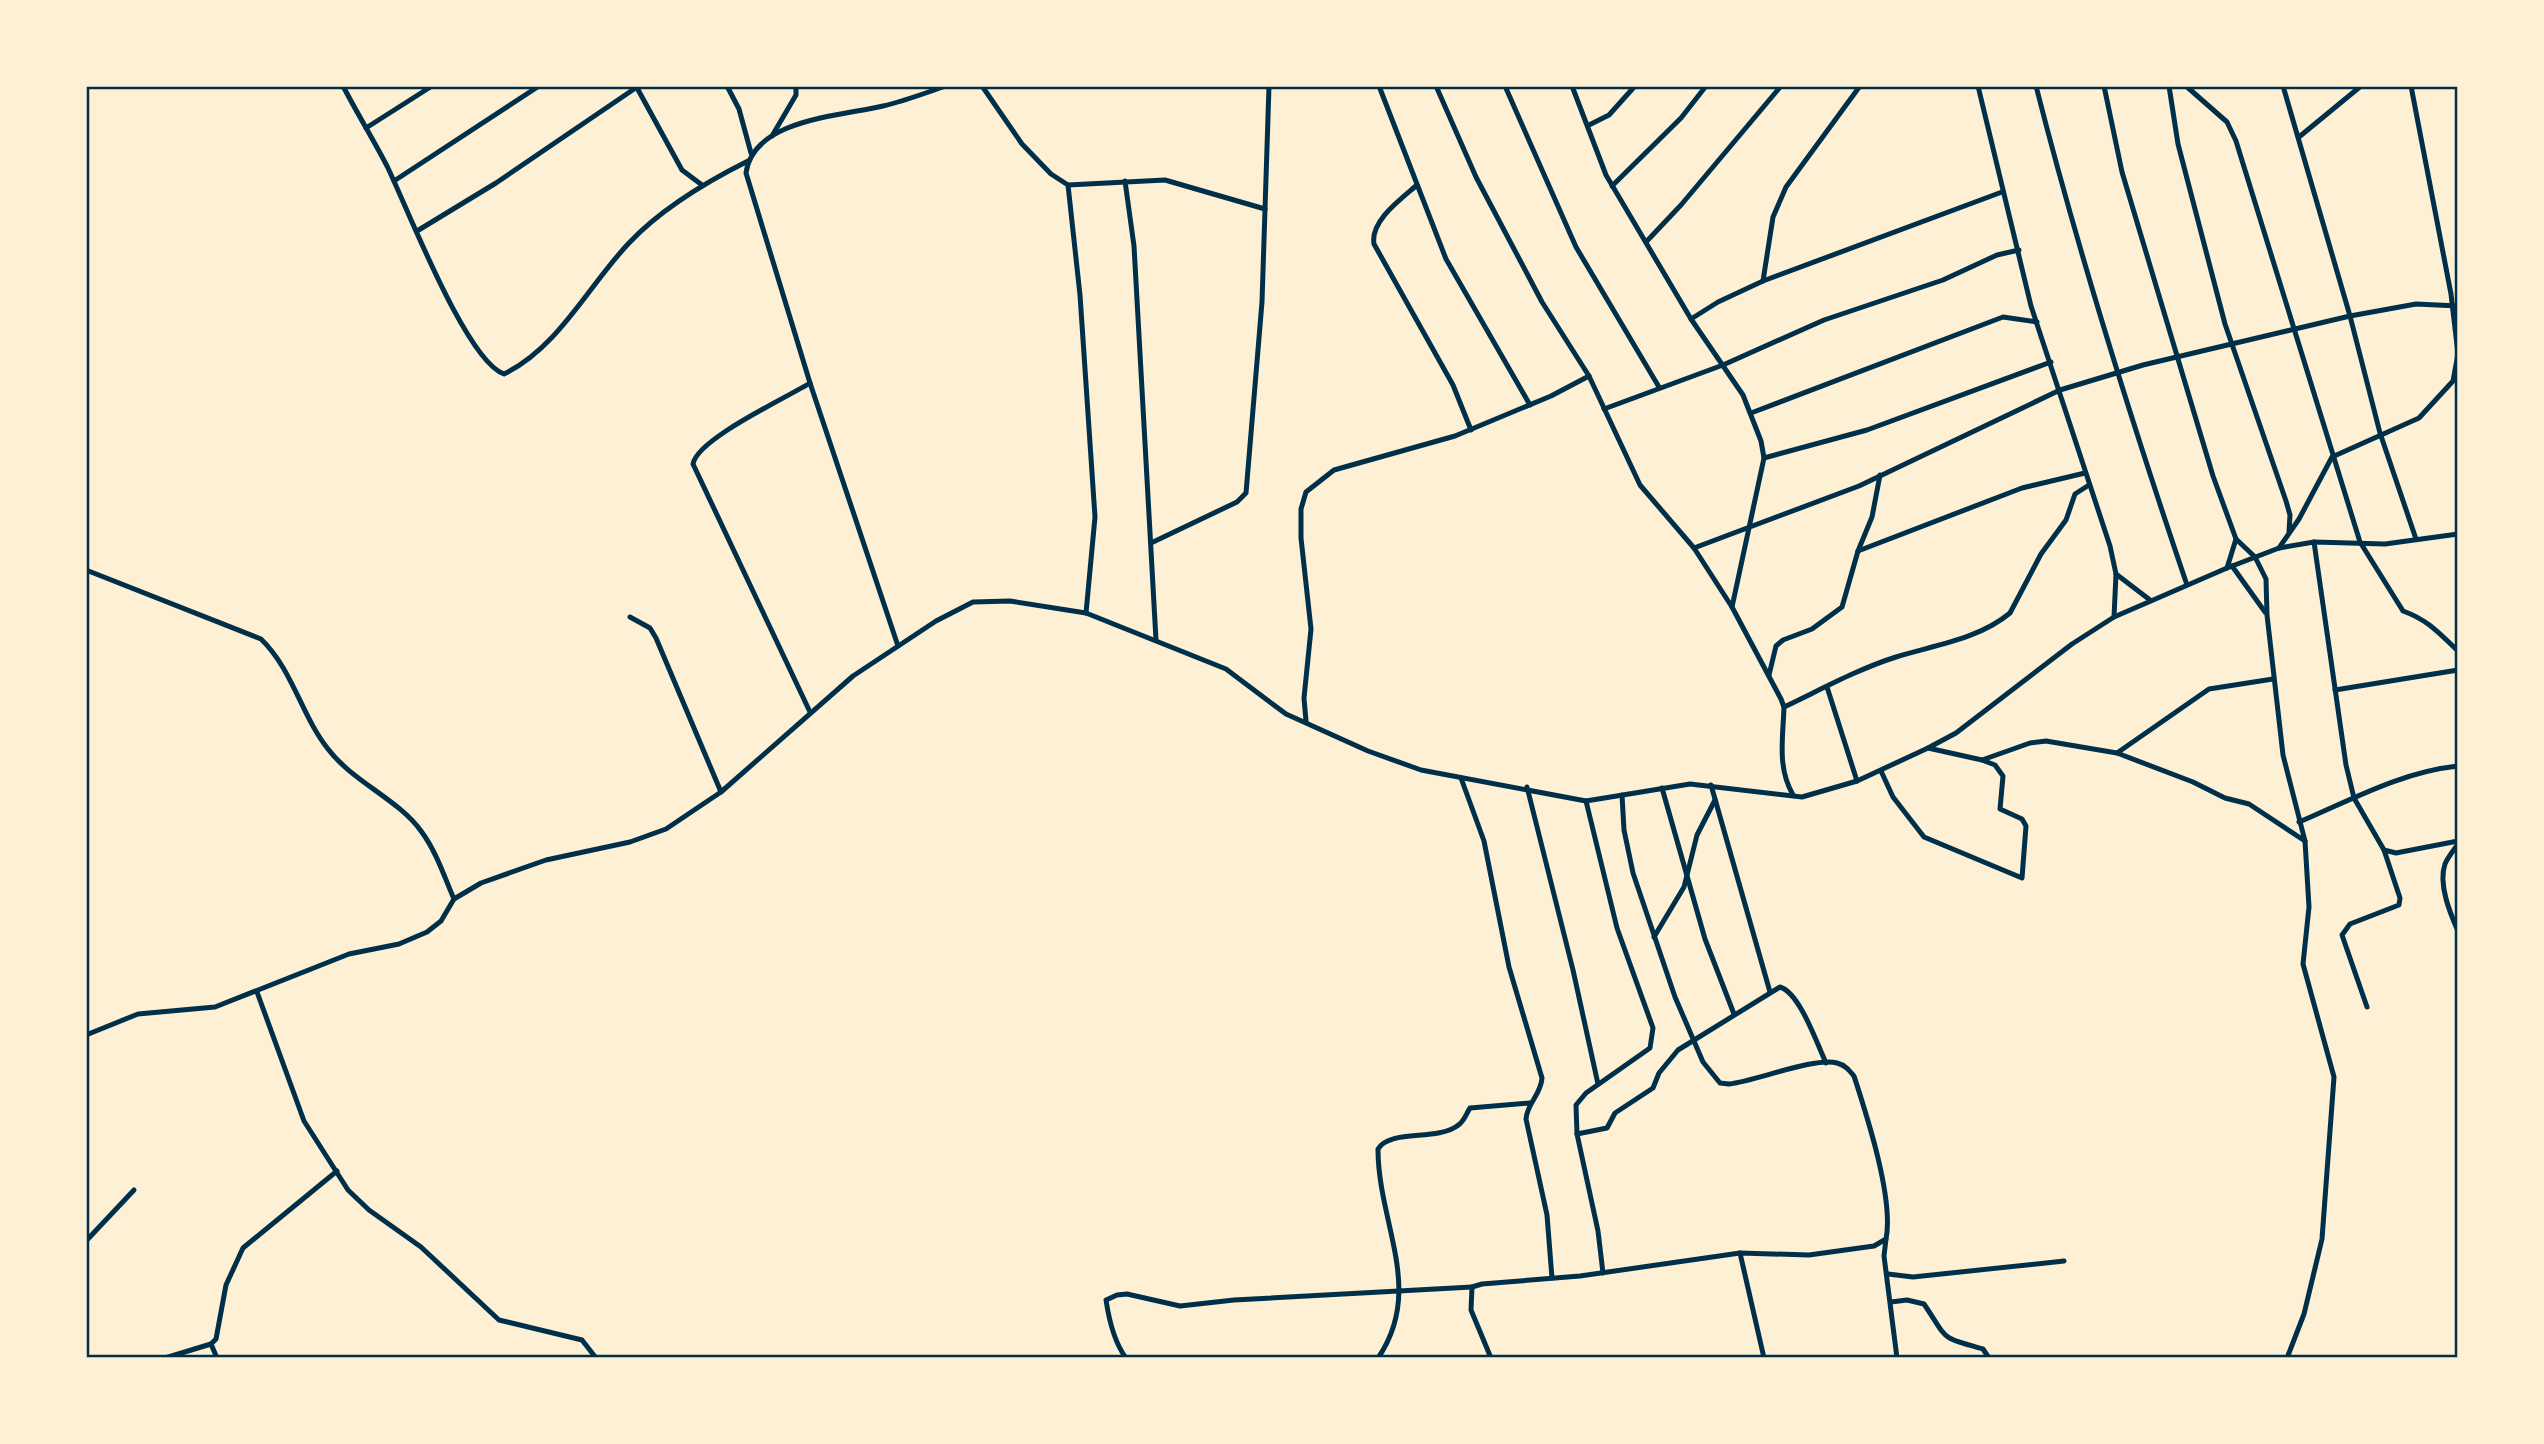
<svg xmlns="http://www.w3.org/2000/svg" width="2544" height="1444" font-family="'Noto Sans',sans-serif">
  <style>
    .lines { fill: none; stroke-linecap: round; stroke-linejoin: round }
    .minor { stroke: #003049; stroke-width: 5 }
    .neatline { fill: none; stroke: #003049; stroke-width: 2.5 }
  </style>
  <rect width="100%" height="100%" fill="#fdf0d5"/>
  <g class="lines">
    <g class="minor">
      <path d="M 343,86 C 357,113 373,139 387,166 C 407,207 466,361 504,374 C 559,347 588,286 629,243 C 660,210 708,181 748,161"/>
      <path d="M 636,86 L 682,170 L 702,185"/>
      <path d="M 727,86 L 739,109 L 751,153"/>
      <path d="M 982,86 L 1022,144 L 1051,174 L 1068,185 L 1165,180 L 1265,209"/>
      <path d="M 1379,86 L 1446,259 L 1530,405"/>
      <path d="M 1436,86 L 1476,177 L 1542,302 L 1589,376 L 1640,485 L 1694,548 L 1732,607 L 1781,699 L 1784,707 C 1783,739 1777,767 1793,795"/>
      <path d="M 1505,86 L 1576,247 L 1659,387"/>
      <path d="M 1572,86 L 1606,175 L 1691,319 L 1743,395 L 1761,441 L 1764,458 L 1732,607"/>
      <path d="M 1978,86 L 2031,306 L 2110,546 L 2116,574 L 2114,617"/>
      <path d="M 2036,86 C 2079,255 2131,420 2187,585"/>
      <path d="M 2104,86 L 2122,172 L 2213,476 L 2236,539 L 2255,557 L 2266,579 L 2267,615 L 2283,755 L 2305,841 L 2309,907 L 2303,964 L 2334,1077 L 2322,1239 L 2304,1314 L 2287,1358"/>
      <path d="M 2169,86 L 2178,144 L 2225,324 L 2286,501 L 2290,515 L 2289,532"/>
      <path d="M 2186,86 L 2227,122 L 2236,141 L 2360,542 L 2403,611 C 2428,620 2439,633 2458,651"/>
      <path d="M 2283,86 L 2350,316 L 2380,433 L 2416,539"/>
      <path d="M 1589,125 L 1609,115 L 1635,86"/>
      <path d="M 366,128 L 432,86"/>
      <path d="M 772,136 L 796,95 L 796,86"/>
      <path d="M 2299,137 L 2361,86"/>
      <path d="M 394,181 L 539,86"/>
      <path d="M 1125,181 L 1134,246 L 1156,640"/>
      <path d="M 1068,185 L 1080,295 L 1095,517 L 1086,613"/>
      <path d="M 1417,185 C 1401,199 1370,221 1374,244 L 1453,385 L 1471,430"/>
      <path d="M 1612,186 L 1681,118 L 1706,86"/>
      <path d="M 417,231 L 496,183 L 637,87"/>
      <path d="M 1646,242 L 1681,205 L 1781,86"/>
      <path d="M 1763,281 L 1773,217 L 1786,187 L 1860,86"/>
      <path d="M 1691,319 L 1718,302 L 1763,281 L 2002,192"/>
      <path d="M 810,383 C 786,398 697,439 693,464 L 810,712"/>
      <path d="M 1604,409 L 1723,365 L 1824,320 L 1943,280 L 1997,255 L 2019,250"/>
      <path d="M 1751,413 L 2003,317 L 2037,322"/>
      <path d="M 1764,458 L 1867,430 L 2051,362"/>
      <path d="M 2314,542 L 2346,765 L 2354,798 L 2384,850 L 2396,853 L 2458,841"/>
      <path d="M 1151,543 L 1237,502 L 1246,493 L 1262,302 L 1269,86"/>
      <path d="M 1694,548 L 1859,486 L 2060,390 L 2143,365 L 2350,316 L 2416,304 L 2458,306"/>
      <path d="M 2279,548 L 2299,519 L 2332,457 L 2419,418 L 2453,381 L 2458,354 L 2451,294 L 2411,86"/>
      <path d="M 1858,551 L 2022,488 L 2085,473"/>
      <path d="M 2232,566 L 2265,612"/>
      <path d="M 2227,568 L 2236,539"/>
      <path d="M 86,570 L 261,639 C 293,670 301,715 328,749 C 353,782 398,799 421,831 C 436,851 444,876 454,899"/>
      <path d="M 2116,574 L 2150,600"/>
      <path d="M 630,617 L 650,628 L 656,638 L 721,792"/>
      <path d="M 898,646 L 810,383 L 746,173 C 753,119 841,116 883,106 C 905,101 925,93 946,86"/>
      <path d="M 1769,675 L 1776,646 L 1783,640 L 1812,629 L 1842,607 L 1858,551 L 1872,517 L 1880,475"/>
      <path d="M 1827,687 L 1857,781"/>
      <path d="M 2335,690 L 2458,670"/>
      <path d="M 1784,707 C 1820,690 1858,669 1896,657 C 1935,645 1979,639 2010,613 L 2041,554 L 2066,520 L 2075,494 L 2089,485"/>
      <path d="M 1306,721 L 1304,698 L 1311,629 L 1301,538 L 1301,509 L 1306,492 L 1334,470 L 1455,436 L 1551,396 L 1589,376"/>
      <path d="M 1928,748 L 1982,760 L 2030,743 L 2046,741 L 2117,753 L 2209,689 L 2273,679"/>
      <path d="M 2117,753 L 2193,782 L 2225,798 L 2249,804 L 2305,841"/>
      <path d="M 1881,771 L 1893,797 L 1924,837 L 2022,878 L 2026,826 L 2022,819 L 2000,809 L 2003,776 L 1995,765 L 1982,760"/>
      <path d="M 1461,778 L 1484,841 L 1509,967 L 1542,1078 C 1541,1095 1527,1103 1526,1119 L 1547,1215 L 1552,1278"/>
      <path d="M 1711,785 L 1770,992"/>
      <path d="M 1527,787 L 1573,970 L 1598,1084"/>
      <path d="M 1662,788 L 1705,939 L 1734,1014"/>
      <path d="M 1586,801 L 1617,928 L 1653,1028 L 1650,1048 L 1586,1093 L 1576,1105 L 1577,1134 L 1598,1231 L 1603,1273"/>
      <path d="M 2299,822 C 2351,800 2401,772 2458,766"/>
      <path d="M 2458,844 C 2454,850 2448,857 2445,864 C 2438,884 2450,913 2458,931"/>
      <path d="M 1654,937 L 1684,887 L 1697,835 L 1715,800"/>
      <path d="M 257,992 L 304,1121 L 348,1190 L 369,1210 L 421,1247 L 499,1320 L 582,1340 L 596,1358"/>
      <path d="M 2367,1007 L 2342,935 L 2350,924 L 2399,905 L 2400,898 L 2384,850"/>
      <path d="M 86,1035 L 138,1014 L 215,1007 L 349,954 L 399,944 L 427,932 L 441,921 L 454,899 L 481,883 L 546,860 L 630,842 L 666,829 L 721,792 L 853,676 L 936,621 L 973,602 L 1010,601 L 1086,613 L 1226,669 L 1286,714 L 1368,751 L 1421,770 L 1586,801 L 1690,784 L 1802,797 L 1857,781 L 1928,748 L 1956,733 L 2072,644 L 2114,617 L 2227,568 L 2279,548 L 2314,542 L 2385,544 L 2458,534"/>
      <path d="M 1577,1134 L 1607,1128 L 1615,1113 L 1653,1088 L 1659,1073 L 1678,1050 L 1780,987 C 1800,993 1817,1044 1826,1063"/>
      <path d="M 1886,1239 L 1884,1256 L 1897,1358"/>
      <path d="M 86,1241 L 134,1190"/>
      <path d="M 1740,1253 L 1764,1358"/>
      <path d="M 1888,1274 L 1913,1277 L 2064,1261"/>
      <path d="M 1891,1302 L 1907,1300 L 1924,1304 C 1949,1341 1939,1337 1983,1349 L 1989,1358"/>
      <path d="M 211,1344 L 217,1358"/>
      <path d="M 165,1358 L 211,1344 L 216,1339 L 226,1285 L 243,1248 L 337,1171"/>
      <path d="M 1126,1358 C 1114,1342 1109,1320 1106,1300 L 1117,1295 L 1127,1294 L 1180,1306 L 1234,1300 L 1472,1287"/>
      <path d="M 1378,1358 C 1425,1289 1378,1224 1378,1149 C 1390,1129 1436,1141 1457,1126 C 1464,1122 1466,1114 1470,1108 L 1530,1103"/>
      <path d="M 1491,1358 L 1471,1310 L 1472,1287 L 1482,1284 L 1580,1276 L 1740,1253 L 1809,1255 L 1874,1246 L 1886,1239 C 1894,1199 1867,1116 1854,1076 C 1849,1070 1845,1065 1837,1063 C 1814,1057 1756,1081 1729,1084 L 1720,1083 L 1703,1062 L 1675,997 L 1633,873 L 1624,830 L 1622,795"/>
    </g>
  </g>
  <rect width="2544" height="1444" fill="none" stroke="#fdf0d5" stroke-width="175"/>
  <rect x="88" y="88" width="2368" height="1268" class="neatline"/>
</svg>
